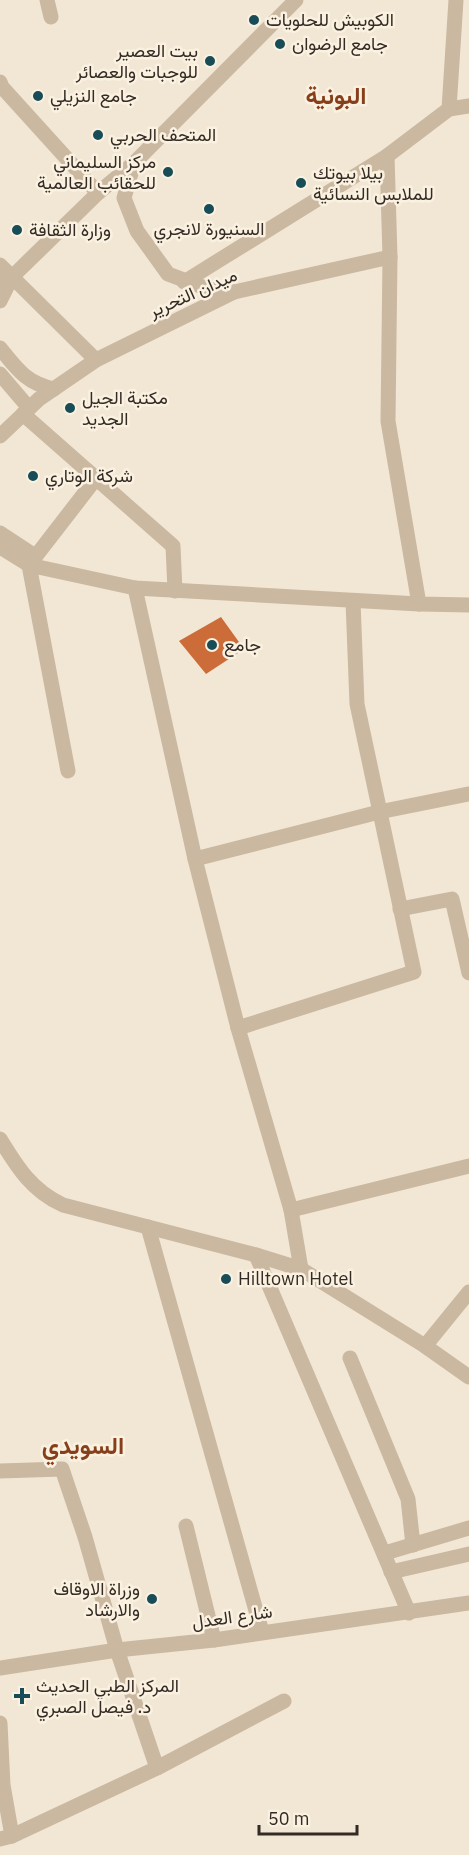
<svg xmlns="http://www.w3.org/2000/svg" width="469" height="1855" font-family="'IBM Plex Sans',Vazirmatn,sans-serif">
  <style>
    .building { fill: #cc6c39 }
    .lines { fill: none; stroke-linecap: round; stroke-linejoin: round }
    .minor { stroke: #cab8a1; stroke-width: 15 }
    .poi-dot { fill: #184c56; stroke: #faf1e1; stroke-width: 2 }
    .labels { text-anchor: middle; stroke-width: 5; stroke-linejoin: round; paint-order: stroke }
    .poi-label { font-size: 18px; fill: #342b24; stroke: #faf1e1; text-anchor: start }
    .street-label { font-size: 18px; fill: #342b24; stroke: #faf1e1 }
    .district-label { font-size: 24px; font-weight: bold; fill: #863f1a; stroke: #faf1e1 }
  </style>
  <rect width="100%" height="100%" fill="#f2e7d5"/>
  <path class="building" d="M 221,617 L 244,649 L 206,674 L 179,641 Z"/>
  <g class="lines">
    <g class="minor">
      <path d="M 47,0 L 51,17"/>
      <path d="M 0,82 L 2,87 L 98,193"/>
      <path d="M 449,109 L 456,0"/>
      <path d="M 387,156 L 390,257 L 388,421 L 419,604"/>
      <path d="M 134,163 L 124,198 L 137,231 L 168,274 L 208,289 L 234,292"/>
      <path d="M 0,265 L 96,360"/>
      <path d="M 0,281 L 12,277 L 98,193 L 134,163 L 296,0"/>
      <path d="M 184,282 L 387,156 L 449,109 L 469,106"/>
      <path d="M 0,301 L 12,277"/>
      <path d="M 0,348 C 17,369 26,383 54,389"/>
      <path d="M 0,374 L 29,408"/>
      <path d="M 23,414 L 173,546 L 175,591"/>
      <path d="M 0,436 L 39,399 L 96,360 L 234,292 L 390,257"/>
      <path d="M 0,533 L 35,556"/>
      <path d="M 0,547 L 29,565 L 135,588 L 419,604 L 469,605"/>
      <path d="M 68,771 L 29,565 L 97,477"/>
      <path d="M 195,859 L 379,812 L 468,794"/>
      <path d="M 400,909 L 452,899 L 469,973"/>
      <path d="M 238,1028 L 414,972 L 357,704 L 353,601"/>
      <path d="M 0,1139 C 17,1167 32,1191 63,1205 L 256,1255 L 301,1269 L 291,1210 L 238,1028 L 195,859 L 135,588"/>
      <path d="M 291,1210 L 469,1166"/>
      <path d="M 148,1227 L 262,1632"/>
      <path d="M 256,1255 L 409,1613"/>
      <path d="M 301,1269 L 425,1346 L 469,1377"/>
      <path d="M 425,1346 L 469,1292"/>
      <path d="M 350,1358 L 408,1499 L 413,1545"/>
      <path d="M 0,1471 L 62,1469 L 85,1537 L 117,1650 L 157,1768"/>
      <path d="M 186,1526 L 214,1640"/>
      <path d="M 385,1553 L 469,1528"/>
      <path d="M 391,1572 L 469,1554"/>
      <path d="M 0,1668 L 117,1650 L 214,1640 L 469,1603"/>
      <path d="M 0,1723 L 3,1785 L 12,1836"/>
      <path d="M 0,1839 L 12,1836 L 157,1768 L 284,1701"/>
    </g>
  </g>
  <g class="poi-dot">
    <circle cx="254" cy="20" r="6"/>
    <circle cx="280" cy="44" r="6"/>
    <circle cx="210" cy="61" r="6"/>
    <circle cx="38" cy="96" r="6"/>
    <circle cx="98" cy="135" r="6"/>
    <circle cx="168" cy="172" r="6"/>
    <circle cx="301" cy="183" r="6"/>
    <circle cx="209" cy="209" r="6"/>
    <circle cx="17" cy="230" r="6"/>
    <circle cx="70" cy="408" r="6"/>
    <circle cx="33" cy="476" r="6"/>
    <circle cx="212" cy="645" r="6"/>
    <circle cx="226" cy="1279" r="6"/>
    <circle cx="152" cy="1599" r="6"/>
    <path d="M19 1687h6v6h6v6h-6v6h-6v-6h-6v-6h6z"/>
  </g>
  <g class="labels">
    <g class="poi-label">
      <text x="266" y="26">الكوبيش للحلويات</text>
      <text x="292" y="50">جامع الرضوان</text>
      <text x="198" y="57" text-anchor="end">بيت العصير<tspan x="198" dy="21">للوجبات والعصائر</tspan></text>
      <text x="50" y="102">جامع النزيلي</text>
      <text x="110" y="141">المتحف الحربي</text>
      <text x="156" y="168" text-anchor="end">مركز السليماني<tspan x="156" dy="21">للحقائب العالمية</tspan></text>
      <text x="313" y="179">بيلا بيوتك<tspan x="313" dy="21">للملابس النسائية</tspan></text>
      <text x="209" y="235" text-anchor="middle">السنيورة لانجري</text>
      <text x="29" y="236">وزارة الثقافة</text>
      <text x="82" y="404">مكتبة الجيل<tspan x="82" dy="21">الجديد</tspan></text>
      <text x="45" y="482">شركة الوتاري</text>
      <text x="224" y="651">جامع</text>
      <text x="238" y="1285">Hilltown Hotel</text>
      <text x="140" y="1595" text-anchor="end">وزراة الاوقاف<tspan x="140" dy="21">والارشاد</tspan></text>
      <text x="36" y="1692">المركز الطبي الحديث<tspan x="36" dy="21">د. فيصل الصبري</tspan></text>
    </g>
    <g class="street-label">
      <text transform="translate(193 293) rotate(-24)" y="6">ميدان التحرير</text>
      <text transform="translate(232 1617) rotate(-8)" y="6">شارع العدل</text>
    </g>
    <g class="district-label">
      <text x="336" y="104">البونية</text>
      <text x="83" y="1454">السويدي</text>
    </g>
  </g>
  <path d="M259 1825v9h98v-9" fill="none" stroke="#342b24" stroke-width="3"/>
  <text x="268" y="1825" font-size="18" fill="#342b24" stroke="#faf1e1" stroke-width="4.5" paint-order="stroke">50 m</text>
</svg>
